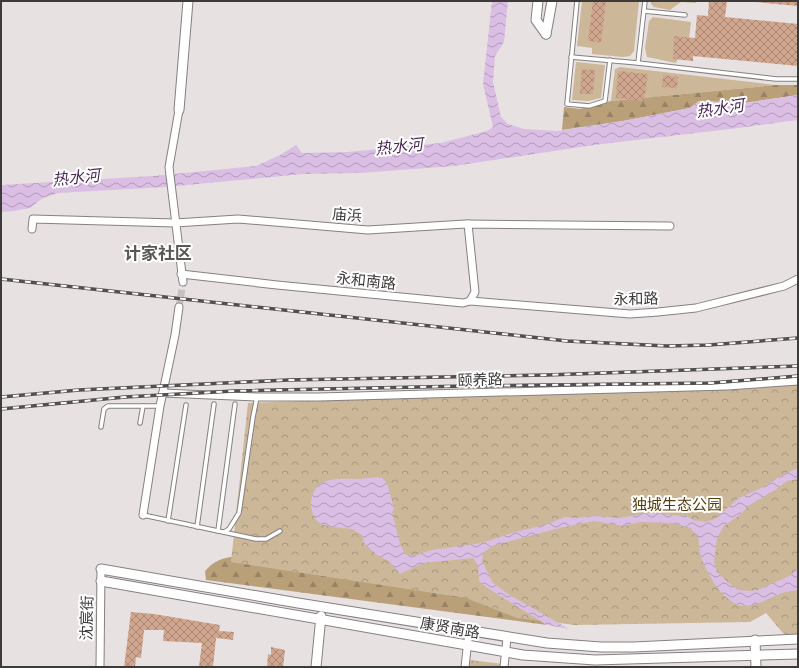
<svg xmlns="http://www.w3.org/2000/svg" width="799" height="668" font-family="'PT Sans Narrow','Noto Sans SC',sans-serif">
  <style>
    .grass { fill: #ccb899 }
    .forest { fill: url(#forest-firs) }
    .park { fill: url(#park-crowns) }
    .water { fill: url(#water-waves) }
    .building { fill: url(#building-cross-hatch) }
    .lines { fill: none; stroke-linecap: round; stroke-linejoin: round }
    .street-tunnel { stroke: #c6c0c0; stroke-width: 7; stroke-dasharray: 7 3.5; stroke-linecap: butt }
    .lane-casing { stroke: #868080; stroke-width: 5.5 }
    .street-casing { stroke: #868080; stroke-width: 9 }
    .secondary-casing { stroke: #868080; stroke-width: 11 }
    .lane { stroke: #fff; stroke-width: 3.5 }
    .street { stroke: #fff; stroke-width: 7 }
    .secondary { stroke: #fff; stroke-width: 9 }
    .rail-casing { stroke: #534f4f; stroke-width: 3.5 }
    .rail { stroke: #fff; stroke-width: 2; stroke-dasharray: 6; stroke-linecap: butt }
    .labels { text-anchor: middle; stroke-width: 4; stroke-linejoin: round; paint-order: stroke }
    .street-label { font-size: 15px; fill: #3d3a3a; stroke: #fff }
    .park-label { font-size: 15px; fill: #553b08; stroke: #fff }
    .water-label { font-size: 16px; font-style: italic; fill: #4c2858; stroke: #fff }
    .quarter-label { font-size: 17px; font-weight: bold; fill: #5b5656; stroke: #fff }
  </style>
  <defs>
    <pattern id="forest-firs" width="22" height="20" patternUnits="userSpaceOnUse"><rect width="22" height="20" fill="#b9a079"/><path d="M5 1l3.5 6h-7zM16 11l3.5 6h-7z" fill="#988364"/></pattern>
    <pattern id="park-crowns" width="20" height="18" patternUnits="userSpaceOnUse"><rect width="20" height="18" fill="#ccb899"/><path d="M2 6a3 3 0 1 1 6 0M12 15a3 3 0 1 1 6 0" fill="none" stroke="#a7977e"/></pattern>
    <pattern id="water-waves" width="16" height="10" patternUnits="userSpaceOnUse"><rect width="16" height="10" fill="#dabee4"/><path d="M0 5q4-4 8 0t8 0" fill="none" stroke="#b29bba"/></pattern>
    <pattern id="building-cross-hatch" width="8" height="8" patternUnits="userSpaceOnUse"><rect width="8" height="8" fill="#d1a68f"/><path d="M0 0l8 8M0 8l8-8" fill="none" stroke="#ab8876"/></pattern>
  </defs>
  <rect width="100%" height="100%" fill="#e8e1e1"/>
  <g class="grass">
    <path d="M 582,1 L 639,1 L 634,51 L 630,56 L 623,57 L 592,54 L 592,48 L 577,46 Z"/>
    <path d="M 651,1 L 696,1 L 696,3 L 681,2 L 670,10 L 654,7 L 651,4 Z"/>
    <path d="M 653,17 L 691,22 L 687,56 L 679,55 L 676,63 L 647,57 L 645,48 L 649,21 Z"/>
    <path d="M 576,62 L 605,65 L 601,98 L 588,101 L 572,100 Z"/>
    <path d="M 620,67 L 776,85 L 611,101 L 615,69 Z"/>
  </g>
  <g class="forest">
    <path d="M 776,85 L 798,85 L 798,95 L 744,103 L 699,101 L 690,108 L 623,121 L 562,130 L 564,107 L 580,109 L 611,101 Z"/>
    <path d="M 231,557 L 453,588 L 538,619 L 547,625 L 206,580 L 205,571 C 213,562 219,559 231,557 Z"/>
  </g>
  <g class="park">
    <path d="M 798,380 L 798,641 L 783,633 L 766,613 L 750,622 L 575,625 L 517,618 L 466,598 L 231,562 L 248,403 L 588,391 Z"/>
    <path d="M 470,660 L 503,664 L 503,667 L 469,667 Z"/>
  </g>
  <g class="water">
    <path d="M 492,1 L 508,1 L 504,42 L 495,56 L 493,82 L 501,117 L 508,124 L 524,129 L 557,131 L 623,121 L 690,108 L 699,101 L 744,103 L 798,95 L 798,120 L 738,128 L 594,145 L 454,166 L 360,173 L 303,174 L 166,187 L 58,193 L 43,198 L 30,208 L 14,211 L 1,212 L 1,185 L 153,176 L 256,166 L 280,155 L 296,145 L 302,153 L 348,152 L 441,143 L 487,131 L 493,127 L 483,84 Z"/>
    <path d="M 798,468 L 798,479 L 787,481 L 775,490 L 748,506 L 741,514 L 724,526 L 717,538 L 714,562 L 717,572 L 730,584 L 739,590 L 750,591 L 758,590 L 768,585 L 783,579 L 791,575 L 798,569 L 798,590 C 794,591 789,591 786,592 C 772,595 760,606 745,606 C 725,606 707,574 701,557 C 699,551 699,543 698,536 L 690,528 L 673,523 L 640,522 L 623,526 L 594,521 L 560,528 L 492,546 L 483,553 L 482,561 L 493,583 L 508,594 L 569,629 L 547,625 L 489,589 L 479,581 L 478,565 L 473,558 L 423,563 L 400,574 L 389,561 L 377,555 L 364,543 L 362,535 C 358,533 355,530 351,529 C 341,527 326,528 318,522 C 313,517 311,509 311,502 C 314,475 340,479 360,479 C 367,478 374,477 381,477 L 387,483 L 394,508 L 392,512 L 400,544 L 405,554 L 413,556 L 432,550 L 482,543 L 515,532 L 545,525 L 565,517 L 576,518 L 595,516 L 619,518 L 648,513 L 686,516 L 694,520 L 705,522 L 715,519 L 739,498 L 761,488 L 784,474 Z"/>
  </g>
  <g class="building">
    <path d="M 593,1 L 606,1 L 601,43 L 588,41 Z"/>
    <path d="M 709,1 L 727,1 L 725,17 L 798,24 L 798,66 L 693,56 L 693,61 L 673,59 L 674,36 L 695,38 L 697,15 L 708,16 Z"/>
    <path d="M 756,1 L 798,1 L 798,6 L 755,2 Z"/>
    <path d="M 582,69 L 595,70 L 593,94 L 580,94 Z"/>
    <path d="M 618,71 L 648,74 L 644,101 L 616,98 Z"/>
    <path d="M 663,75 L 678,77 L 677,88 L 662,87 Z"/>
    <path d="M 131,612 L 154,614 L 220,625 L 219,631 L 234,632 L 233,640 L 216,638 L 213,667 L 199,667 L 202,643 L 163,641 L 164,630 L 144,630 L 141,658 L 136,657 L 135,667 L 124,667 Z"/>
    <path d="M 271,647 L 285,650 L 283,667 L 267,667 L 268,654 L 271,655 Z"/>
  </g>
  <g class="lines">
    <path class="street-tunnel" d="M 179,307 L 183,282"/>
    <g class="lane-casing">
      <g id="lane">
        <path d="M 577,1 L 567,104 L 589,106 L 605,101 L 610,60"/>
        <path d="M 644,11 L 685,15"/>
        <path d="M 571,57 L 638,63 L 776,79 L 798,79"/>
        <path d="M 638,63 L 645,1"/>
        <path d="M 140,423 L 143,406"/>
        <path d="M 101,427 L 104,409 L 108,406 L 160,406"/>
        <path d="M 143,515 L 256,539 L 266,539 L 280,531"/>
        <path d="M 168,521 L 186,405"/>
        <path d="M 197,527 L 214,404"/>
        <path d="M 218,531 L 235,404"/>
        <path d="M 224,532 L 229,529 L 239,513 L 253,417 L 257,397"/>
      </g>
    </g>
    <g class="street-casing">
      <g id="street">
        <path d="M 179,110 L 169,167 L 183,282"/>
        <path d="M 32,229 L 33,219 L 175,223 L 238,219 L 368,230 L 465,224 L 670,226"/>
        <path d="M 181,274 L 277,285 L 463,303 L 470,301 L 475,292 L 468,224"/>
        <path d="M 470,301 L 630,314 L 658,312 L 696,308 L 784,286 L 798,279"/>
        <path d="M 163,393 L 257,397 L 319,397 L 727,386 L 798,381"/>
        <path d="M 143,515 L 160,406 L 175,335 L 179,307"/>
        <path d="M 100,667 L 101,569"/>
        <path d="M 465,667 L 469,631"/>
        <path d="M 504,667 L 507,638"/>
      </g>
    </g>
    <g class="secondary-casing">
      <g id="secondary">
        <path d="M 538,1 L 536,20 L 546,34"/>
        <path d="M 546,34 L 552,1"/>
        <path d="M 179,110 L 188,1"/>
        <path d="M 101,569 L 298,603 L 547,643 L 601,647 L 634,647 L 798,639"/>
        <path d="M 101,581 L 467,645 L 523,655 L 595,660 L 798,654"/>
        <path d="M 755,640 L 756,667"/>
        <path d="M 316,667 L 321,616"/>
      </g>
    </g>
    <use href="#lane" class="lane"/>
    <use href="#street" class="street"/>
    <use href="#secondary" class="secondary"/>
    <g class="rail-casing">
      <g id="rail">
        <path d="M 1,279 L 567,341 L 667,346 L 709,345 L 798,338"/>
        <path d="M 1,397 L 79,390 L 288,380 L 547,375 L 798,366"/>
        <path d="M 1,409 L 125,397 L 234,391 L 466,386 L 711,383 L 798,376"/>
      </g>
    </g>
    <use href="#rail" class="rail"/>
  </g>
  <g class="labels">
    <g class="street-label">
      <text transform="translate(347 215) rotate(5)" y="5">庙浜</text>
      <text transform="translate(366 281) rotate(6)" y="5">永和南路</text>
      <text transform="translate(636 299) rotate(-1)" y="5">永和路</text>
      <text transform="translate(480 380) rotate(-2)" y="5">颐养路</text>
      <text transform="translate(87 618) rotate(-89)" y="5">沈宸街</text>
      <text transform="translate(450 628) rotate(10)" y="5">康贤南路</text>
    </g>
    <g class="park-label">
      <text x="677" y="510">独城生态公园</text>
    </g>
    <g class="water-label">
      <text transform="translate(720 108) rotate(-8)" y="6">热水河</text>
      <text transform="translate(399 146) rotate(-6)" y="6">热水河</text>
      <text transform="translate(76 177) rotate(-6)" y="6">热水河</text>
    </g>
    <g class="quarter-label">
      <text x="158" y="259">计家社区</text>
    </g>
  </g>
  <rect width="799" height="668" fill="none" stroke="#3d3a3a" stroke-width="4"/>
</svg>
